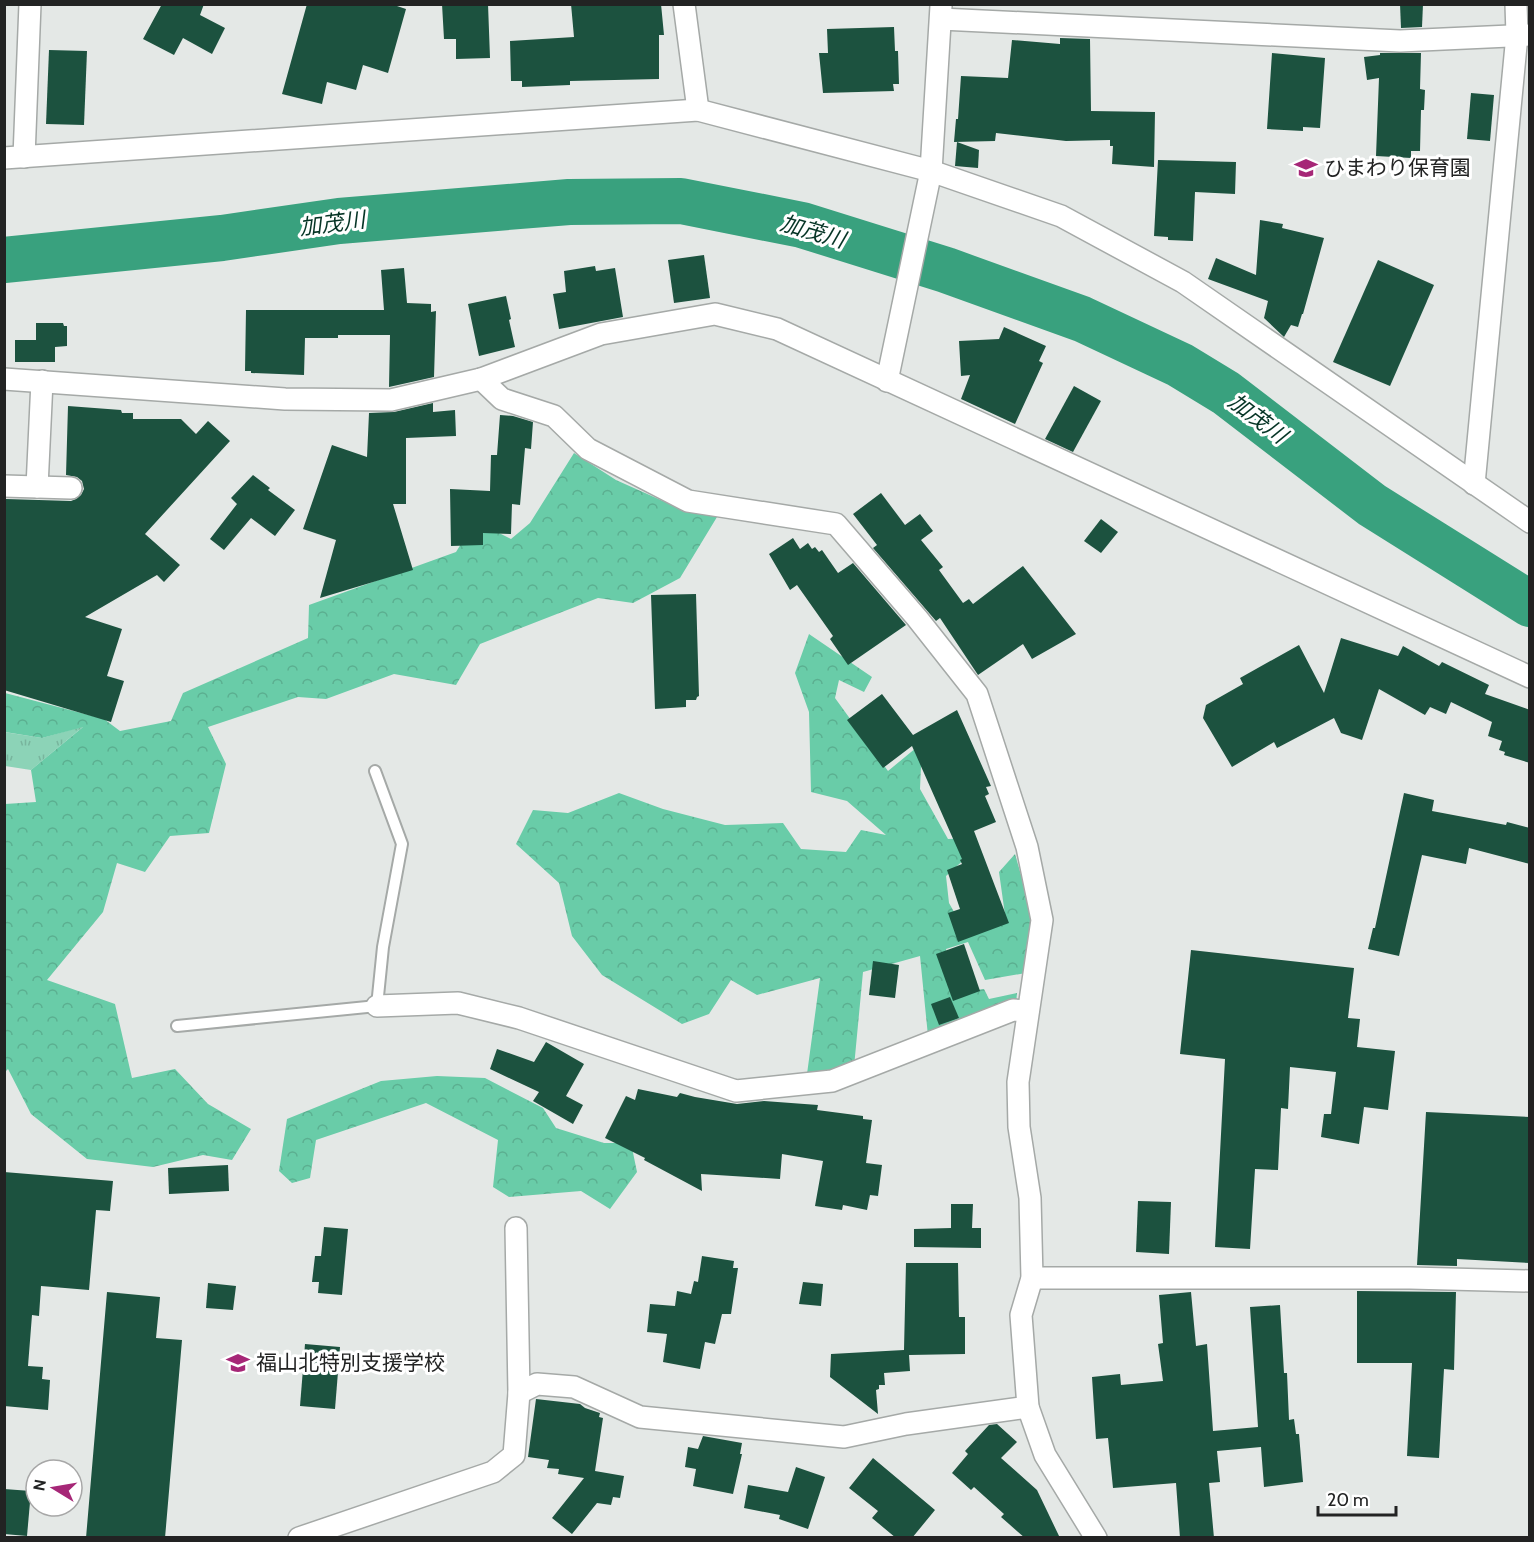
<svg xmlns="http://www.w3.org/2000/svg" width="1534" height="1542" font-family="Cabin,'Noto Sans JP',sans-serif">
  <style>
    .grass { fill: url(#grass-tufts) }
    .forest { fill: url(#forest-crowns) }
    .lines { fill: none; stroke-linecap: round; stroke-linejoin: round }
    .river { stroke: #39a17e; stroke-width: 46 }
    .building { fill: #1c523f }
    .service-casing { stroke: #a5a9a7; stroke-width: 14 }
    .minor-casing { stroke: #a5a9a7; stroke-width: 24 }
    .service { stroke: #fff; stroke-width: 10 }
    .minor { stroke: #fff; stroke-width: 21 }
    .labels { text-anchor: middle; stroke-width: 6; stroke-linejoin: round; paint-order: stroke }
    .poi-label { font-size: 21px; fill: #222323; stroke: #fff; text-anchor: start }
    .water-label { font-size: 22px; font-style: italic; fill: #063526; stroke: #fff }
  </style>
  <defs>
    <pattern id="grass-tufts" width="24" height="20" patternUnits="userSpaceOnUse" patternTransform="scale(1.5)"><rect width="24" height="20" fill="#8cd3b7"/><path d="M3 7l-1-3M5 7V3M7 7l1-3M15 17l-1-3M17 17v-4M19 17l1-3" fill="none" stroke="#78b59d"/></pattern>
    <pattern id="forest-crowns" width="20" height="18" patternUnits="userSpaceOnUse" patternTransform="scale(1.5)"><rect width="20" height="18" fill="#69cca8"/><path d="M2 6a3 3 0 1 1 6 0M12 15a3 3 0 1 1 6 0" fill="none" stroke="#5baf90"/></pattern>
  </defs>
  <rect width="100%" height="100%" fill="#e4e8e6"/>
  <path class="grass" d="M 84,726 L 31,770 L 5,766 L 4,732 L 42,738 Z"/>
  <g class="forest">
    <path d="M 574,453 L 616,480 L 663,501 L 717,517 L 680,578 L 633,603 L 598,598 L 480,644 L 456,685 L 394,674 L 326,699 L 298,697 L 208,727 L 226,764 L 209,833 L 170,836 L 145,872 L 117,863 L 103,912 L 47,980 L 115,1004 L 132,1078 L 175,1069 L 208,1104 L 251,1129 L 232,1160 L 203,1155 L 153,1167 L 87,1159 L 31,1114 L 8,1069 L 5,1072 L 5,804 L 36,802 L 31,770 L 83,727 L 42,738 L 5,732 L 5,693 L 104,719 L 120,731 L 171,721 L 183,693 L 308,638 L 309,605 L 456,552 L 475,521 L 511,539 L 530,523 Z"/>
    <path d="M 809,634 L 872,677 L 864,692 L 839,680 L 835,698 L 888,771 L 922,743 L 920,789 L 948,839 L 971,838 L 968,856 L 946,876 L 949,903 L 962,926 L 1006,922 L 999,872 L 1015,854 L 1034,920 L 1026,973 L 985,980 L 968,942 L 946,949 L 954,993 L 984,989 L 989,999 L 1017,993 L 1016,1004 L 928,1036 L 920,956 L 863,972 L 854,1067 L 807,1074 L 820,978 L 757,995 L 731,980 L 709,1014 L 682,1024 L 602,975 L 572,936 L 559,883 L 516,844 L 533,810 L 568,813 L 619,793 L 663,809 L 725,825 L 783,823 L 801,849 L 846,852 L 861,830 L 886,835 L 847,801 L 811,792 L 809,712 L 795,673 Z"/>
    <path d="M 437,1076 L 485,1078 L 543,1108 L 556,1128 L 604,1143 L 631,1143 L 637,1172 L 610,1209 L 581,1191 L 509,1197 L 493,1187 L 498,1140 L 426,1103 L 316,1140 L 310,1178 L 292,1183 L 279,1171 L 287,1119 L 381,1081 Z"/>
  </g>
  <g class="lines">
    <path class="river" d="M 4,260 L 222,238 L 339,221 L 569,202 L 681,201 L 802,225 L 946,270 L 1082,319 L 1180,365 L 1226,393 L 1372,505 L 1530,604"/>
  </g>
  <g class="building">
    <path d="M 162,4 L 204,4 L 200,15 L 225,28 L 212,54 L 183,38 L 174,55 L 143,39 Z"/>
    <path d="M 307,4 L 391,4 L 406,9 L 388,73 L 363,65 L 356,90 L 327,82 L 322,104 L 282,94 Z"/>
    <path d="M 442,4 L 488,4 L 490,58 L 456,59 L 456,39 L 444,39 Z"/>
    <path d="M 571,4 L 661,4 L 664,35 L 659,35 L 659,79 L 570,81 L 570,85 L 522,87 L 522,81 L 511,81 L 510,41 L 574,37 Z"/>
    <path d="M 1400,4 L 1423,4 L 1422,27 L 1401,28 Z"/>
    <path d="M 894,27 L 895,51 L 898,51 L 899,84 L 893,84 L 894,91 L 823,93 L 819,53 L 828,53 L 827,29 Z"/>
    <path d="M 1060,38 L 1090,39 L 1091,111 L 1155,112 L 1154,167 L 1112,164 L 1113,146 L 1110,146 L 1110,140 L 1066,141 L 996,133 L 995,141 L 954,142 L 956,119 L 958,119 L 961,76 L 1008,78 L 1012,40 L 1060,44 Z"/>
    <path d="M 49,50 L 87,51 L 84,125 L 46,124 Z"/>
    <path d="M 1272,53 L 1325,58 L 1320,128 L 1303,127 L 1303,131 L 1267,129 Z"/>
    <path d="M 1380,53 L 1421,53 L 1420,89 L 1425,90 L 1424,110 L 1421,110 L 1420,151 L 1411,151 L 1411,158 L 1376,156 L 1379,78 L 1367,80 L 1364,57 L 1380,55 Z"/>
    <path d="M 1471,93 L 1494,95 L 1490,141 L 1467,139 Z"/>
    <path d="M 957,142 L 979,150 L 978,168 L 955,166 Z"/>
    <path d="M 1158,160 L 1236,162 L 1235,194 L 1195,192 L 1193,241 L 1168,240 L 1168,237 L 1154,236 Z"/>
    <path d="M 1260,220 L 1283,224 L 1282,228 L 1324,238 L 1303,314 L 1302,314 L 1298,327 L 1291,325 L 1284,337 L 1264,318 L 1268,301 L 1208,279 L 1216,258 L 1256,275 Z"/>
    <path d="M 704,255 L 710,298 L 674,303 L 668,260 Z"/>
    <path d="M 1378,260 L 1434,285 L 1390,386 L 1333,362 Z"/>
    <path d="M 595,266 L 596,271 L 615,268 L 623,317 L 559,329 L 553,294 L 566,292 L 564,271 Z"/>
    <path d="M 404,268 L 407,303 L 431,304 L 431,312 L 436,311 L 434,377 L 389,387 L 390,335 L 338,335 L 338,338 L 305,338 L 304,375 L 251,373 L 251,371 L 245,371 L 246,310 L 384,310 L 381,270 Z"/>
    <path d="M 506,296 L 511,319 L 509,320 L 515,347 L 479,356 L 468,304 Z"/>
    <path d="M 36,323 L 63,323 L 64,326 L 67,326 L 67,346 L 55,347 L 55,362 L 15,362 L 15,340 L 36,340 Z"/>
    <path d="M 1004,327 L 1046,346 L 1039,361 L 1043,363 L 1015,424 L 961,399 L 970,375 L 961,376 L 959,341 L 999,339 Z"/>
    <path d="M 1074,386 L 1101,401 L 1073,452 L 1045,439 Z"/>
    <path d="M 433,403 L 433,412 L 455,410 L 456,436 L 406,438 L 406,504 L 393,504 L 413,570 L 320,598 L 336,540 L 303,529 L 332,445 L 367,457 L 369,413 L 394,412 Z"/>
    <path d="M 68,406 L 121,410 L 122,413 L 133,413 L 133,419 L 181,419 L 196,434 L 208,421 L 230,441 L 145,534 L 180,565 L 164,582 L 157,575 L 85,617 L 122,629 L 107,676 L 124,681 L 111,722 L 4,690 L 6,499 L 71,501 L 76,499 L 81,495 L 84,489 L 82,481 L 77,477 L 66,475 Z"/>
    <path d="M 500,415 L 513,416 L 533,422 L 531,449 L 525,448 L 520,505 L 512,504 L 511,534 L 483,533 L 483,545 L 451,546 L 450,489 L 490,491 L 491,455 L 497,455 Z"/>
    <path d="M 253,475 L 270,488 L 268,490 L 295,510 L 275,536 L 251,518 L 224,550 L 210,539 L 237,504 L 231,498 Z"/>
    <path d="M 881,493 L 905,525 L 920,514 L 933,531 L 921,540 L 943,567 L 939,570 L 963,603 L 969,599 L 973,604 L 1023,566 L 1076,634 L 1032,659 L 1023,644 L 978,675 L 940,618 L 936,621 L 873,548 L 877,545 L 853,514 Z"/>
    <path d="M 1101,519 L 1118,532 L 1101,553 L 1084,541 Z"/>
    <path d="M 793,538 L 800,549 L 808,543 L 812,549 L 815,547 L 819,552 L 822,550 L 838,573 L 853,563 L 906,625 L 848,665 L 830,639 L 833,636 L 797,585 L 790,590 L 769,554 Z"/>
    <path d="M 696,594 L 699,696 L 697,697 L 696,700 L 686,700 L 686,707 L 655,709 L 651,595 Z"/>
    <path d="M 1341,638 L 1398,656 L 1403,646 L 1439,666 L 1442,662 L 1489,685 L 1485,694 L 1530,710 L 1530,763 L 1504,755 L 1505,752 L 1499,750 L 1502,741 L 1488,736 L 1492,722 L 1451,702 L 1446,714 L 1430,707 L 1425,715 L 1379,689 L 1362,740 L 1341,733 L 1334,718 L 1277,748 L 1274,742 L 1232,767 L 1203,718 L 1206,705 L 1243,684 L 1240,678 L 1299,645 L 1324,693 Z"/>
    <path d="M 882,694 L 913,735 L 957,710 L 991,786 L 986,787 L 989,794 L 985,796 L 996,822 L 974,831 L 1009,923 L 958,942 L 948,913 L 960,909 L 947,870 L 962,864 L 960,860 L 962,859 L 912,746 L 883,768 L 847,720 Z"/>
    <path d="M 1404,793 L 1434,800 L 1432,811 L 1506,825 L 1507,822 L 1530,828 L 1530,864 L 1469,848 L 1466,864 L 1422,855 L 1399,956 L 1368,949 L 1373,928 L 1375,928 Z"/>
    <path d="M 964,944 L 980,991 L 953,1001 L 936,954 Z"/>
    <path d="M 1191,950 L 1354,968 L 1348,1018 L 1360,1019 L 1357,1047 L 1395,1051 L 1388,1110 L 1364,1107 L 1359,1144 L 1321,1137 L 1324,1114 L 1331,1114 L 1336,1072 L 1290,1067 L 1288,1109 L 1281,1108 L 1278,1170 L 1255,1169 L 1250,1249 L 1215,1247 L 1225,1059 L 1180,1054 Z"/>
    <path d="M 873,961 L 899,965 L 895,998 L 869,995 Z"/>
    <path d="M 950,997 L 959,1018 L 939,1025 L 931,1004 Z"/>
    <path d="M 546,1042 L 584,1064 L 566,1096 L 583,1105 L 573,1124 L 533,1101 L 539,1092 L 490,1069 L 497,1049 L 534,1062 Z"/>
    <path d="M 638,1089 L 677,1097 L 680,1093 L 695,1097 L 737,1104 L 764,1101 L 818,1105 L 817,1110 L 863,1116 L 863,1119 L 872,1120 L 866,1163 L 882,1165 L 878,1196 L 870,1195 L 867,1210 L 843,1205 L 842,1210 L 815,1206 L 823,1161 L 782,1154 L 780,1179 L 701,1174 L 702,1191 L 644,1160 L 645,1158 L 605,1138 L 626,1096 L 635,1100 Z"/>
    <path d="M 1426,1112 L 1530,1117 L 1530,1263 L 1457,1259 L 1457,1266 L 1417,1265 Z"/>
    <path d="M 228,1165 L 229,1191 L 169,1194 L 168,1168 Z"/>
    <path d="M 4,1172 L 113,1181 L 110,1211 L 96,1210 L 89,1290 L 41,1286 L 39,1316 L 32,1315 L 28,1366 L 43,1367 L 42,1379 L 50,1380 L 48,1410 L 4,1406 Z"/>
    <path d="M 1138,1201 L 1171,1202 L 1169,1254 L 1136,1252 Z"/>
    <path d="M 951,1204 L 973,1204 L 972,1228 L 981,1228 L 981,1248 L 914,1247 L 914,1229 L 951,1228 Z"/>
    <path d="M 324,1227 L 348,1229 L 342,1295 L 318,1293 L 319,1282 L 312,1282 L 315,1256 L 321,1256 Z"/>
    <path d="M 702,1256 L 734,1261 L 733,1268 L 738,1268 L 731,1314 L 722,1314 L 715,1344 L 705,1342 L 700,1369 L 663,1362 L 667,1334 L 647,1332 L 650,1304 L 675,1306 L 677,1291 L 691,1294 L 694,1281 L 698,1282 Z"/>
    <path d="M 906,1263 L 958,1263 L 959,1317 L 965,1317 L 965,1354 L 909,1355 L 910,1371 L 884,1373 L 885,1385 L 879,1385 L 879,1389 L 876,1390 L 878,1414 L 830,1377 L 831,1354 L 904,1350 Z"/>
    <path d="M 803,1282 L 823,1284 L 821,1306 L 799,1304 Z"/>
    <path d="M 208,1283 L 236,1286 L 233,1310 L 206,1308 Z"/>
    <path d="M 1357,1291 L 1456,1292 L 1454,1370 L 1444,1369 L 1439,1458 L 1407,1456 L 1412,1363 L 1357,1363 Z"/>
    <path d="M 107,1292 L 160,1297 L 156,1338 L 182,1340 L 165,1538 L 86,1538 Z"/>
    <path d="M 1191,1292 L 1196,1346 L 1207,1344 L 1213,1431 L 1258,1427 L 1250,1307 L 1280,1305 L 1284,1373 L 1287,1373 L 1289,1420 L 1294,1419 L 1296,1434 L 1299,1434 L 1303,1482 L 1264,1487 L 1261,1447 L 1217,1451 L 1220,1482 L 1209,1483 L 1214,1538 L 1180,1538 L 1176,1483 L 1113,1488 L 1108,1438 L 1096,1439 L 1092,1377 L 1120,1374 L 1121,1385 L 1163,1381 L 1158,1344 L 1163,1343 L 1159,1295 Z"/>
    <path d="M 305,1344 L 340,1347 L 335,1409 L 300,1406 Z"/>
    <path d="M 536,1399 L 580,1404 L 585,1408 L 600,1413 L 599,1417 L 603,1418 L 595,1471 L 624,1476 L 620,1498 L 613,1497 L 611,1505 L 597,1503 L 572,1534 L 552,1518 L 584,1478 L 558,1474 L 559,1469 L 547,1468 L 549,1460 L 528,1457 Z"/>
    <path d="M 997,1424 L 1017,1442 L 1001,1458 L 1037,1490 L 1060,1538 L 1025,1538 L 1001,1517 L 1004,1514 L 974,1487 L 971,1490 L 952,1473 L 968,1454 L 965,1451 L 989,1425 Z"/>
    <path d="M 703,1436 L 742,1443 L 740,1454 L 742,1454 L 733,1494 L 693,1486 L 696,1469 L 685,1467 L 688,1447 L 698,1449 Z"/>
    <path d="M 873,1458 L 935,1510 L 912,1538 L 896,1538 L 872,1518 L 878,1511 L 849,1488 Z"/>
    <path d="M 796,1467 L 825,1477 L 808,1529 L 779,1519 L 780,1515 L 744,1508 L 748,1485 L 788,1492 Z"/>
    <path d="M 4,1489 L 31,1491 L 27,1536 L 4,1534 Z"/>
  </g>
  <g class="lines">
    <g class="service-casing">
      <path id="service" d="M 177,1026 L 377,1006 L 383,947 L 402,844 L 375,771"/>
    </g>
    <g class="minor-casing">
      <g id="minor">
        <path d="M 684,4 L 698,110"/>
        <path d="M 941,19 L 1400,41 L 1530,35"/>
        <path d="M 24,157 L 30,4"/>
        <path d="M 4,158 L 698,110 L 931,171 L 1061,216 L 1183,282 L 1530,522"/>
        <path d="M 4,379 L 285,399 L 391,400 L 481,379 L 601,334 L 715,314 L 777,329 L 1530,677"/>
        <path d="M 481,379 L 502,399 L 554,416 L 588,449 L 688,501 L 836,524 L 917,618 L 977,694 L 1027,847 L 1042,920 L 1018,1082 L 1019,1127 L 1030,1198 L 1032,1278 L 1021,1315 L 1028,1407 L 1045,1455 L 1096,1538"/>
        <path d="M 887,381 L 931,171 L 941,6"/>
        <path d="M 1474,484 L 1517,35 L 1516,4"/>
        <path d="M 4,486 L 71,488"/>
        <path d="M 37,487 L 42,381"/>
        <path d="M 377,1006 L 458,1003 L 519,1018 L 736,1091 L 832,1081 L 1013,1010 L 1028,1011"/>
        <path d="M 516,1228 L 519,1393"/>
        <path d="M 1032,1278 L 1410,1278 L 1530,1281"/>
        <path d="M 299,1538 L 493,1472 L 514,1455 L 519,1393 L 537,1384 L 574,1387 L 640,1417 L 844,1437 L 906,1424 L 1028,1407"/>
      </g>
    </g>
    <use href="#service" class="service"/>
    <use href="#minor" class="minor"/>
  </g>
  <defs>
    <g id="school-bare" transform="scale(1.8)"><path d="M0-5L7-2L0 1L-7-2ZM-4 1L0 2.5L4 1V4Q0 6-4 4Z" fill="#a62777" stroke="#fff" stroke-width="2.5" paint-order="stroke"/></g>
  </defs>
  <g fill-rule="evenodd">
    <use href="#school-bare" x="1306" y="168"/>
    <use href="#school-bare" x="238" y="1363"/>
  </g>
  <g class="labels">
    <g class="poi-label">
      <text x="1324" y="175">ひまわり保育園</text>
      <text x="256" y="1370">福山北特別支援学校</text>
    </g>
    <g class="water-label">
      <text transform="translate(332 223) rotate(-7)" y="8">加茂川</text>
      <text transform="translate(813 231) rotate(16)" y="8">加茂川</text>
      <text transform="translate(1258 418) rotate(37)" y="8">加茂川</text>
    </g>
  </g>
  <rect width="1534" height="1542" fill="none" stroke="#222323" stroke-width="12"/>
  <g transform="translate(54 1488) rotate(281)"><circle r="28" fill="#ffffff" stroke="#a7a7a7" stroke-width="1.5"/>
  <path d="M0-4.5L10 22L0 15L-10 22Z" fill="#a62777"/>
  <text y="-9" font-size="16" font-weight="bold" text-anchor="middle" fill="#222323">N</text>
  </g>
  <path d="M1318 1506v9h78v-9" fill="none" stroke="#222323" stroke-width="3"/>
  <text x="1327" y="1506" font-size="18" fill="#222323" stroke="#ffffff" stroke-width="4.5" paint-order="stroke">20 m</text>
</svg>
